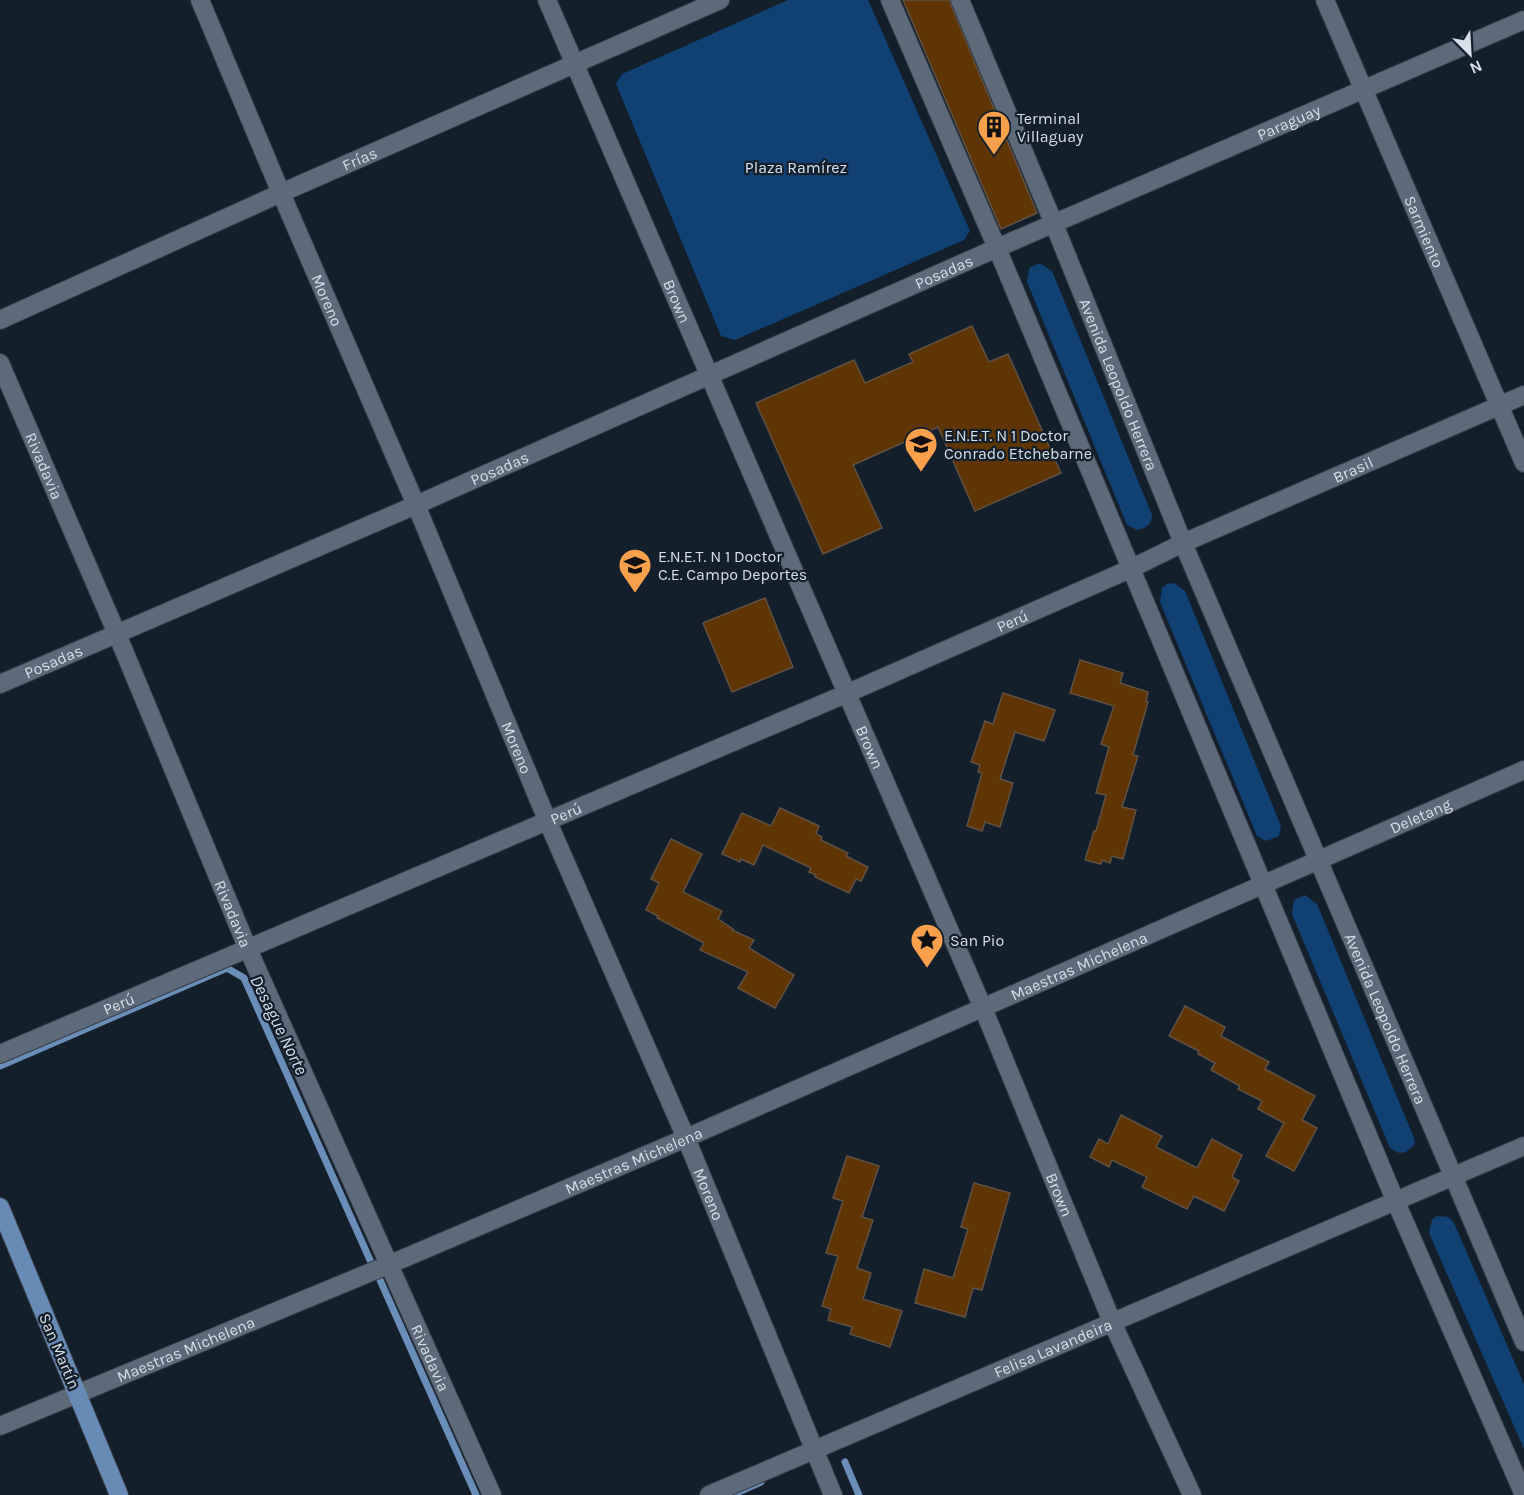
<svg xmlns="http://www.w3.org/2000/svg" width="1524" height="1495" font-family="Karla,sans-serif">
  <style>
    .green { fill: #114073 }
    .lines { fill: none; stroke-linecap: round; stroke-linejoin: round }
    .stream { stroke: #6a8eb8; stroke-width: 7 }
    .building { fill: #5f3503; stroke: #615143; stroke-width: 1.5 }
    .minor-casing { stroke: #353c47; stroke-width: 20 }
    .major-casing { stroke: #353c47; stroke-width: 20 }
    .minor { stroke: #5d6a7a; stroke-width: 18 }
    .major { stroke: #688bb5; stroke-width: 18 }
    .labels { text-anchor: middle; stroke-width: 4.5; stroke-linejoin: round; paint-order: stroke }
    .poi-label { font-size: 16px; fill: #d7dfe8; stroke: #141f2c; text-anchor: start }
    .street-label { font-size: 16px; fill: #d7dfe8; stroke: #141f2c }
    .park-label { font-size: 16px; fill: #d5e2f3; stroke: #141f2c }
    .water-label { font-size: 18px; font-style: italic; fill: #d0deee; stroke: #141f2c }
  </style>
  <rect width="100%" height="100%" fill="#141f2c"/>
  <g class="green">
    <path d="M 788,0 L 868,0 L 970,231 L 964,240 L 735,340 L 721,336 L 616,84 L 622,74 Z"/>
    <path d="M 1040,263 L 1052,271 L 1152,515 C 1152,525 1146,528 1137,530 L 1127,525 L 1027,282 L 1029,268 Z"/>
    <path d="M 1174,583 L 1185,591 L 1281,826 L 1279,836 L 1266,841 L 1257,836 L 1160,602 L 1162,588 L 1167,584 Z"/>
    <path d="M 1305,895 L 1317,904 L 1414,1138 L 1415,1144 L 1406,1152 L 1399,1153 L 1390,1148 L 1292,914 L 1294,900 Z"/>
    <path d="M 1437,1216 L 1448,1217 L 1454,1223 L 1524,1384 L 1524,1449 L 1429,1233 L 1432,1220 Z"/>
  </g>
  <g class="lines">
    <g class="stream">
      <path d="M 0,1066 L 227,968 L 244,978 L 370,1260"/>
      <path d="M 380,1280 L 476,1495"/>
      <path d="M 845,1462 L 859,1495"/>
      <path d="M 732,1495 L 761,1482"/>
    </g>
  </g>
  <g class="building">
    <path d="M 903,0 L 949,0 L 1037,213 L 1001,229 Z"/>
    <path d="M 972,326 L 989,362 L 1008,354 L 1061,473 L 975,511 L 938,427 L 853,465 L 882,528 L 823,554 L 756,403 L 854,360 L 865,383 L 913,362 L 909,354 Z"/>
    <path d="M 765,598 L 793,667 L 732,692 L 703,623 Z"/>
    <path d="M 1080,660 L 1123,673 L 1120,683 L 1148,692 L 1146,701 L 1148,702 L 1133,755 L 1138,756 L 1122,807 L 1136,810 L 1123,859 L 1112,856 L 1110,863 L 1102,860 L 1101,864 L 1085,860 L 1094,831 L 1096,831 L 1106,795 L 1096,793 L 1109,747 L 1101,744 L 1114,706 L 1070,693 Z"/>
    <path d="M 1003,693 L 1055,710 L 1044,741 L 1015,732 L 1000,779 L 1013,783 L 1000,827 L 985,822 L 982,831 L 967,826 L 982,773 L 978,772 L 980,765 L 971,762 L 985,721 L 993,724 Z"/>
    <path d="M 780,808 L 819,826 L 816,834 L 822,837 L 821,840 L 848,853 L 846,856 L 868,867 L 861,881 L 856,879 L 849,893 L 815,877 L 816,875 L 809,872 L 811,868 L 763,845 L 754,865 L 741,859 L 740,862 L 722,854 L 742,813 L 771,826 Z"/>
    <path d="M 671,839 L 702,854 L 683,892 L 722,911 L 718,919 L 733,929 L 732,930 L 754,940 L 749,948 L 794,975 L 775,1008 L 738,988 L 748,972 L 700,950 L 704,943 L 657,918 L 658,916 L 646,910 L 659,883 L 651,879 Z"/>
    <path d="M 1185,1006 L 1225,1027 L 1221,1036 L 1269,1062 L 1265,1069 L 1315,1096 L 1302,1120 L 1317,1128 L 1294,1171 L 1266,1156 L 1284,1123 L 1258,1109 L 1262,1101 L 1238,1089 L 1240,1086 L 1211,1070 L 1215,1063 L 1198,1054 L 1199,1051 L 1169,1036 Z"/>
    <path d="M 1121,1115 L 1162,1136 L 1156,1147 L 1197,1168 L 1212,1139 L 1242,1155 L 1232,1177 L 1239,1181 L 1224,1211 L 1194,1196 L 1187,1209 L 1142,1187 L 1147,1177 L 1112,1160 L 1109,1167 L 1090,1157 L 1099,1139 L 1108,1144 Z"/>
    <path d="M 847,1156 L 879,1166 L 862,1217 L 873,1220 L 857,1268 L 871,1273 L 863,1299 L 902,1311 L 890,1347 L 850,1334 L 852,1327 L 828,1320 L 831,1309 L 822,1306 L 838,1256 L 826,1253 L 843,1201 L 833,1198 Z"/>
    <path d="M 974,1183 L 1010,1193 L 982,1290 L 973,1288 L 965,1317 L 915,1303 L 924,1269 L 953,1278 L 968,1229 L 961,1227 Z"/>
  </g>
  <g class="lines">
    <g class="minor-casing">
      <g id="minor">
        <path id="s1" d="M 200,0 L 281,193 L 416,505 L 548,822 L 686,1138 L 833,1495"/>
        <path id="s2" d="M 547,0 L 983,1008 L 1112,1322 L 1192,1495"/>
        <path d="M 890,0 L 997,248 L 1395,1200 L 1524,1495"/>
        <path id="s3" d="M 960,0 L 1054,224 L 1183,543 L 1524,1342"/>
        <path id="s4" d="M 1325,0 L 1524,463"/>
        <path id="s5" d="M 0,320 L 281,193 L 720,0"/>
        <path id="s6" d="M 0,363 L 117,634 L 248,949 L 492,1495"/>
        <path id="s7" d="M 0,684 L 416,505 L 997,248 L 1524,20"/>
        <path id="s8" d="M 0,1054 L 848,693 L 1130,569 L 1183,543 L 1524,395"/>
        <path id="s9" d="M 0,1426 L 388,1265 L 686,1138 L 1524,770"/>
        <path id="s10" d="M 709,1495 L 1524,1146"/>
      </g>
    </g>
    <g class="major-casing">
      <path id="major" d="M 0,1207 L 119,1495"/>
    </g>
    <use href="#minor" class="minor"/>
    <use href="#major" class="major"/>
  </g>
  <defs>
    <g id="building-pin" transform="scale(1.725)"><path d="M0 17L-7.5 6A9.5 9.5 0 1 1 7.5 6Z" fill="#f8a04b" stroke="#141f2c"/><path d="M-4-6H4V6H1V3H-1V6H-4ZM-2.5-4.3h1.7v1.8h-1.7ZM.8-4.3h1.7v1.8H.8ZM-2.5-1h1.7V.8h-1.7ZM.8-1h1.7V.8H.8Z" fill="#111"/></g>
    <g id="school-pin" transform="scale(1.725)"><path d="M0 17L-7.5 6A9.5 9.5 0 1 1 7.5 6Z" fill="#f8a04b" stroke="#141f2c"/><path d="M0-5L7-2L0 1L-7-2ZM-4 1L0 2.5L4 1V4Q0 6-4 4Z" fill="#111"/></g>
    <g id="sight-pin" transform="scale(1.725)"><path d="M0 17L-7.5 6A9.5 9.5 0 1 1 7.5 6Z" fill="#f8a04b" stroke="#141f2c"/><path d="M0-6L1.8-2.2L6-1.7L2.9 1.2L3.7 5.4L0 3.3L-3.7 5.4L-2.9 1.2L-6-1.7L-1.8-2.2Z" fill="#111"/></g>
  </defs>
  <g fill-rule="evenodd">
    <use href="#building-pin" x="994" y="127"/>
    <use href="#school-pin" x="921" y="444"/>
    <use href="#school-pin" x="635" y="565"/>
    <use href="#sight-pin" x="927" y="940"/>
  </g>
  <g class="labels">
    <g class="poi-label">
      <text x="1017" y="124">Terminal<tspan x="1017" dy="18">Villaguay</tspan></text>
      <text x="944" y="441">E.N.E.T. N 1 Doctor<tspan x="944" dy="18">Conrado Etchebarne</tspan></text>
      <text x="658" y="562">E.N.E.T. N 1 Doctor<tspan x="658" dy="18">C.E. Campo Deportes</tspan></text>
      <text x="950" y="946">San Pio</text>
    </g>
    <g class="street-label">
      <text dy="6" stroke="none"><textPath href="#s7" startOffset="1406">Paraguay</textPath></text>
      <text dy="6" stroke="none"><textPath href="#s5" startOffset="394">Frías</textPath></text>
      <text dy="6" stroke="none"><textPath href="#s4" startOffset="252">Sarmiento</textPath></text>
      <text dy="6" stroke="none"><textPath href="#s7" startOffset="1030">Posadas</textPath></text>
      <text dy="6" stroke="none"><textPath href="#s1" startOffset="326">Moreno</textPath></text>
      <text dy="6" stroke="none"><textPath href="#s2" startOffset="328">Brown</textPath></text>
      <text dy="6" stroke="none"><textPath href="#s3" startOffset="416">Avenida Leopoldo Herrera</textPath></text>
      <text dy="6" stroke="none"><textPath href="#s6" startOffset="112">Rivadavia</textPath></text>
      <text dy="6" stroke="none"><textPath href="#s7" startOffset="544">Posadas</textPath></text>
      <text dy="6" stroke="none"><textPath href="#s8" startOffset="1474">Brasil</textPath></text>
      <text dy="6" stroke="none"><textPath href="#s8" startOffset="1101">Perú</textPath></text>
      <text dy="6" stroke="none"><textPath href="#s7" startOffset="58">Posadas</textPath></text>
      <text dy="6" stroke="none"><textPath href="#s1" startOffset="812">Moreno</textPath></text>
      <text dy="6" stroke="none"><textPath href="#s2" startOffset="814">Brown</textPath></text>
      <text dy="6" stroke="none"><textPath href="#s8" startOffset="615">Perú</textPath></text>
      <text dy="6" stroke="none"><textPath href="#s9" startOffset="1546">Deletang</textPath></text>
      <text dy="6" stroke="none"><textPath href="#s6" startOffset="598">Rivadavia</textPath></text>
      <text dy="6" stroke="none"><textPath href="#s9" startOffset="1173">Maestras Michelena</textPath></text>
      <text dy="6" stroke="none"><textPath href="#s8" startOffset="129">Perú</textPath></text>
      <text dy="6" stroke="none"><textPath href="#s3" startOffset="1104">Avenida Leopoldo Herrera</textPath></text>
      <text dy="6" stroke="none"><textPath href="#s9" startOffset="687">Maestras Michelena</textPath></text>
      <text dy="6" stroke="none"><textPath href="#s1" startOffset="1298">Moreno</textPath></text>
      <text dy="6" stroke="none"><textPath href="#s2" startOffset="1300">Brown</textPath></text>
      <text dy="6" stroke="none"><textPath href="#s10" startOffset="374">Felisa Lavandeira</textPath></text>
      <text dy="6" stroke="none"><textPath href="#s9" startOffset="201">Maestras Michelena</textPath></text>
      <text transform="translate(60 1351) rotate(67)" y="6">San Martín</text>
      <text dy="6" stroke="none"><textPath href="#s6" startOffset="1084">Rivadavia</textPath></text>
    </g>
    <g class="park-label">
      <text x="796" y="173">Plaza Ramírez</text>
    </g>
    <g class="water-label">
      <text transform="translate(279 1025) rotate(64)" y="6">Desague Norte</text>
    </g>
  </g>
  <g transform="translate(1470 54) rotate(156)" stroke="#141f2c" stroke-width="4.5" paint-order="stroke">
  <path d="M0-4.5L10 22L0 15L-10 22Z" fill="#d7dfe8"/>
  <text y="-9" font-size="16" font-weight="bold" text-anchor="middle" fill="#d7dfe8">N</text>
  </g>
</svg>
